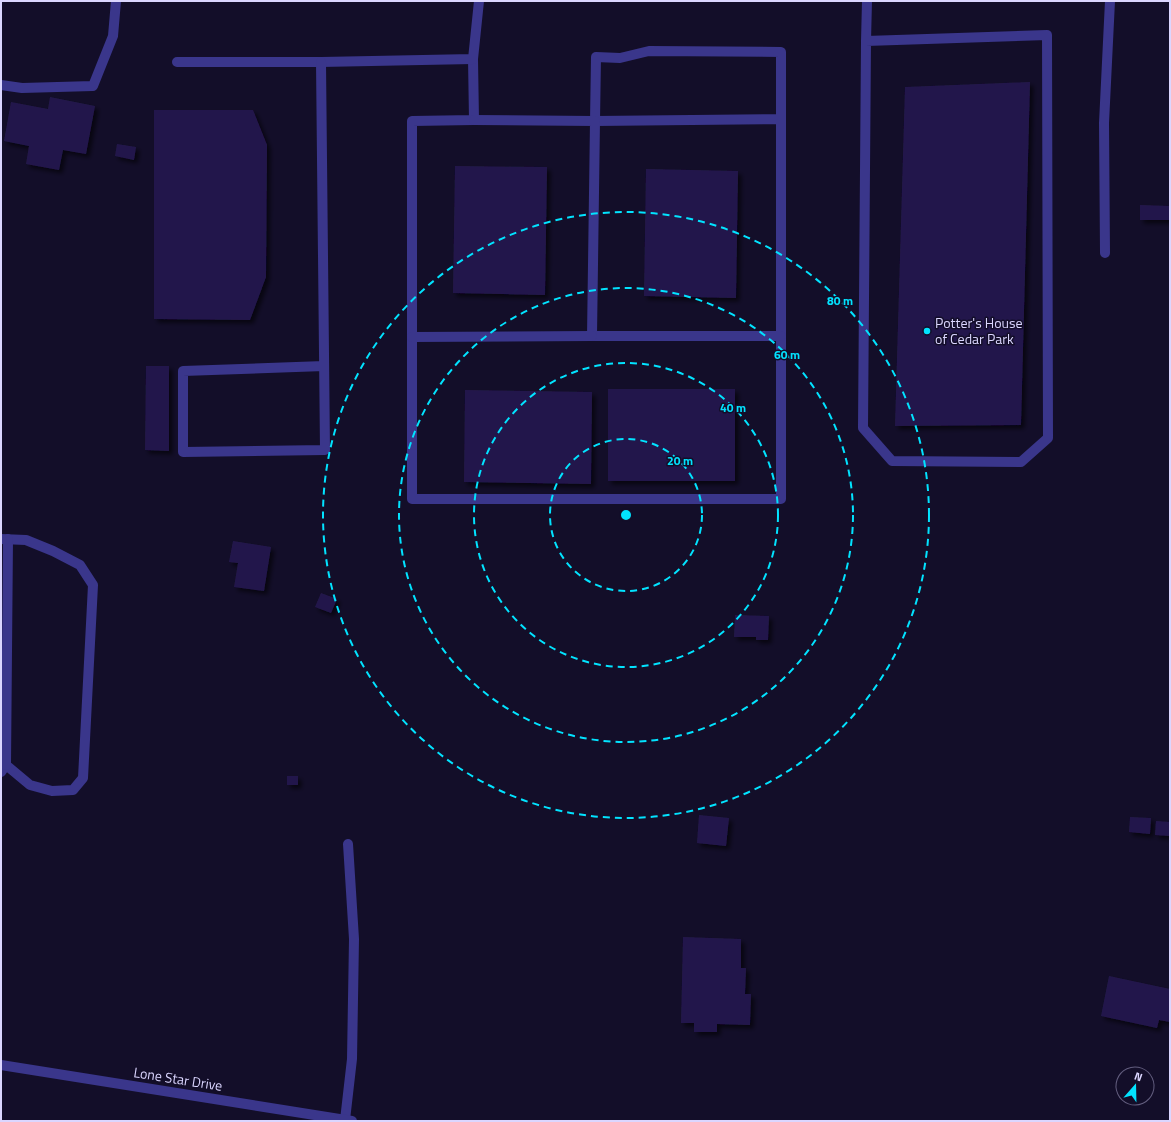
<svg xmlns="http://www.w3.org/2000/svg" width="1171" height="1122" font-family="'Titillium Web',sans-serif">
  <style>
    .building { fill: #24194b; filter: url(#shadow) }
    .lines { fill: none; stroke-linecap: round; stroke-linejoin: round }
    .service { stroke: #3a368b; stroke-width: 10 }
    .minor { stroke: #3a368b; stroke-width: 10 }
    .ring { fill: none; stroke: #02e3ff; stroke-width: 2; stroke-dasharray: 7 5 }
    .poi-dot { fill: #02e3ff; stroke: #130e29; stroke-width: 1.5 }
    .labels { text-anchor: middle; stroke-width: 3; stroke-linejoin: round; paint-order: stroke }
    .poi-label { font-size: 14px; fill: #dbd6ff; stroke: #130e29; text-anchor: start }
    .street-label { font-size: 14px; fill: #dbd6ff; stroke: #130e29 }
    .centre { fill: #02e3ff; stroke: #130e29; stroke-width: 2 }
    .ring-label { font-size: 12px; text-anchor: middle; font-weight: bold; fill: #02e3ff; stroke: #130e29; stroke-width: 3; stroke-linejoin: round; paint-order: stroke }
  </style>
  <defs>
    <filter id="shadow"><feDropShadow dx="3.5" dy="3.5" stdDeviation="2" flood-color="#0009"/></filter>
  </defs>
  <rect width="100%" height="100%" fill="#130e29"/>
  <g class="building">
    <path d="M 1030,82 L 1021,425 L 895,426 L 905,87 Z"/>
    <path d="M 50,97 L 95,106 L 86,154 L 63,150 L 59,170 L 26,164 L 29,146 L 4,141 L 11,102 L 48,109 Z"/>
    <path d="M 154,110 L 253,110 L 267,145 L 266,277 L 250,320 L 154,319 Z"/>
    <path d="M 117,144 L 136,147 L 134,160 L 115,156 Z"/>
    <path d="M 455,166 L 547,167 L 545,295 L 453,293 Z"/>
    <path d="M 646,169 L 738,171 L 736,298 L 644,296 Z"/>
    <path d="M 1140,205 L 1170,206 L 1170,220 L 1140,220 Z"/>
    <path d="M 146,366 L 169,366 L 169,451 L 145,450 Z"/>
    <rect x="608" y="389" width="127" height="92"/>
    <path d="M 465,390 L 592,392 L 591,484 L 464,482 Z"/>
    <path d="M 233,541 L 271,547 L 264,591 L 234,587 L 238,563 L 229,562 Z"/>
    <path d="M 321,593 L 337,599 L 331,613 L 315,607 Z"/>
    <path d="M 735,615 L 769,616 L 768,640 L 756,640 L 756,637 L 734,637 Z"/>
    <rect x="287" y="776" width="11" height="9"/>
    <path d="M 699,815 L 729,818 L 726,846 L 697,843 Z"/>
    <path d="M 1130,817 L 1151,818 L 1150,834 L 1129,832 Z"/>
    <path d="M 1156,821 L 1170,822 L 1170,836 L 1155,835 Z"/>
    <path d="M 683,937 L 741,939 L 741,968 L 746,968 L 745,994 L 751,994 L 750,1025 L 717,1024 L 717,1032 L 694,1032 L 694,1023 L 681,1023 Z"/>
    <path d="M 1109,976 L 1170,989 L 1170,1022 L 1159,1020 L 1157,1028 L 1101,1016 Z"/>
  </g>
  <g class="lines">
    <g class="service">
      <path d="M 866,41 L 1047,35 L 1048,438 L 1021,462 L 892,461 L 863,428 L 866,41 L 867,1"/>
      <path d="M 473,59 L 474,120 L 412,121 L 412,499 L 781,499 C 781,350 781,201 781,52 L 649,51 L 620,58 L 596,57 L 595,121 L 781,119"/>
      <path d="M 177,62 L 321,62 L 473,59 L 479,1"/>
      <path d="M 321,62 L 325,450 L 183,452 L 183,371 L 324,366"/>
      <path d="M 1,85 L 22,88 L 93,86 L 113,36 L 116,1"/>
      <path d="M 474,120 L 595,121 L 592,336 L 781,336"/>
      <path d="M 1105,253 L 1104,123 L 1110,1"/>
      <path d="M 412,337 L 592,336"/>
      <path d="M 1,539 L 26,540 L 53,551 L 80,565 L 93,585 L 83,778 L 73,790 L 52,791 L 30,785 L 6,765 L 1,772"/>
      <path d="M 6,765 L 8,539"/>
      <path d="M 345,1120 L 352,1059 L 354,939 L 348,844"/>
    </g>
    <path class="minor" d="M 1,1065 L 352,1121"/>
  </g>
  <g class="ring">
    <circle cx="626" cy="515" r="76"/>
    <circle cx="626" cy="515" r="152"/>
    <circle cx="626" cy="515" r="227"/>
    <circle cx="626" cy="515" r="303"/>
  </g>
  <circle class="poi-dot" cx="927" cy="331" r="4"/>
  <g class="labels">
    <g class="poi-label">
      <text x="935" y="328">Potter's House<tspan x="935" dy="16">of Cedar Park</tspan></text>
    </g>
    <g class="street-label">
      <text transform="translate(178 1079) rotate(9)" y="5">Lone Star Drive</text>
    </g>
  </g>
  <circle cx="626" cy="515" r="6" class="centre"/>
  <g class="ring-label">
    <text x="840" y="305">80 m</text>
    <text x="787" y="359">60 m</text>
    <text x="733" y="412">40 m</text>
    <text x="680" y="465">20 m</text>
  </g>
  <rect width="1171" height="1122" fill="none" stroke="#dbd6ff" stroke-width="4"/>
  <g transform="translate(1135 1086) rotate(20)"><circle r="19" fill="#130e29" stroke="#635e7f"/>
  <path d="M0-3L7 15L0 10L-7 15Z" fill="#02e3ff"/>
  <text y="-6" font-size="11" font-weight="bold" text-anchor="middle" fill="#dbd6ff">N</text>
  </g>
</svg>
